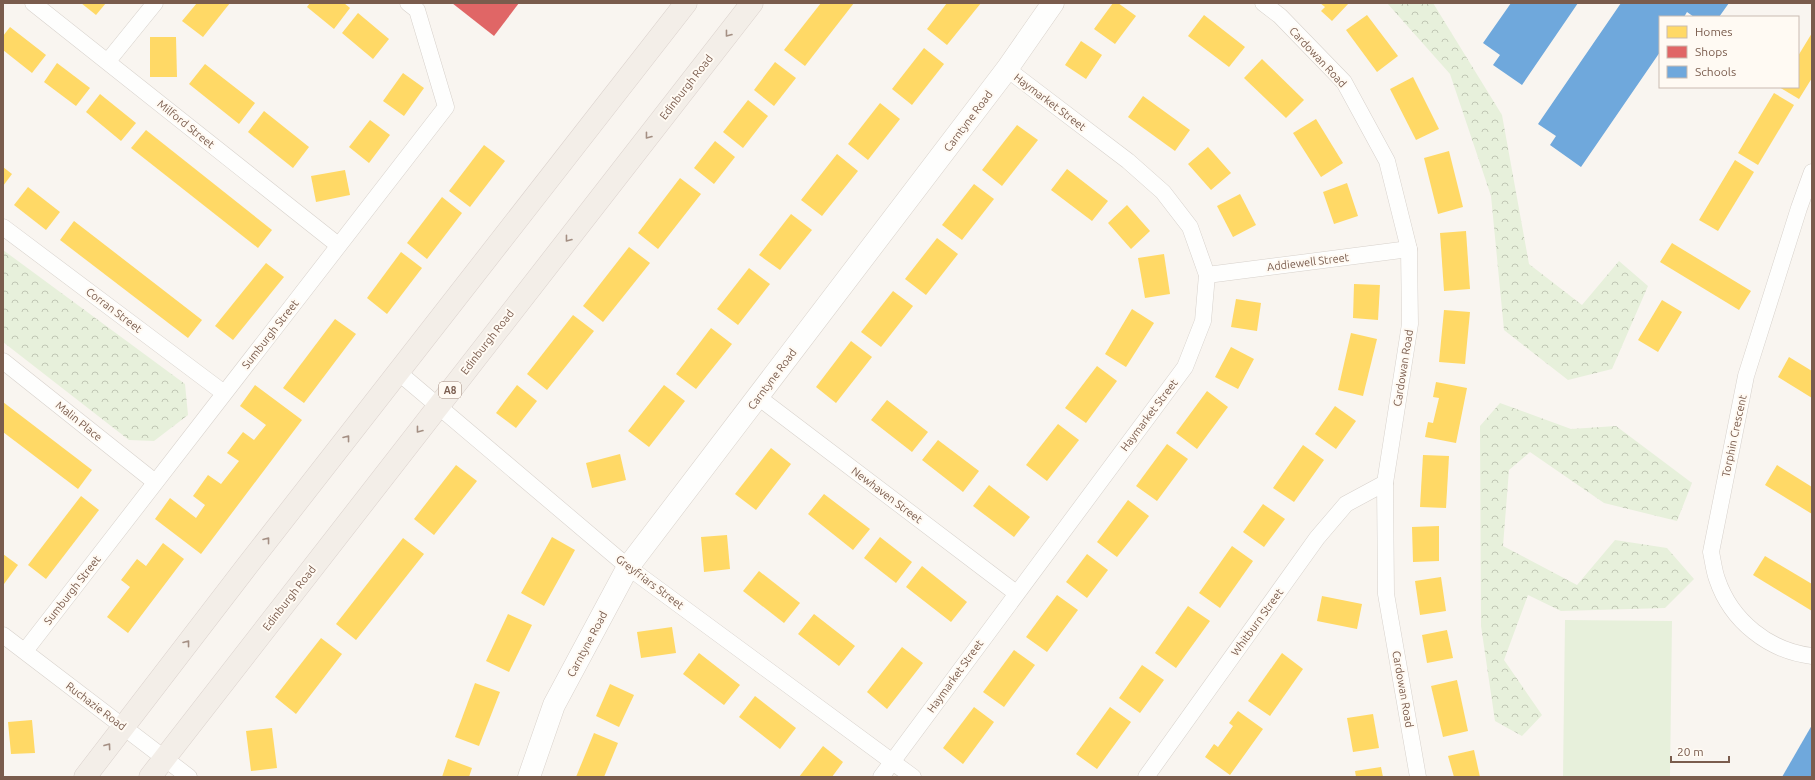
<svg xmlns="http://www.w3.org/2000/svg" width="1815" height="780" font-family="Ubuntu,sans-serif">
  <style>
    .forest { fill: url(#forest-crowns) }
    .garden { fill: #e7f0db }
    .homes { fill: #ffd966 }
    .shops { fill: #e06666 }
    .schools { fill: #6fa8dc }
    .lines { fill: none; stroke-linecap: round; stroke-linejoin: round }
    .street-casing { stroke: #d7d1cb; stroke-width: 17 }
    .secondary-casing { stroke: #d9d2cb; stroke-width: 23 }
    .primary-casing { stroke: #dad1cc; stroke-width: 23 }
    .street { stroke: #fefefd; stroke-width: 16 }
    .secondary { stroke: #fefefd; stroke-width: 22 }
    .primary { stroke: #f3eee8; stroke-width: 22 }
    .oneway { stroke: #a48f83 }
    .labels { text-anchor: middle; stroke-width: 4; stroke-linejoin: round; paint-order: stroke }
    .shield { fill: #fffaf3; stroke: #a28b7f; stroke-width: 1 }
    .shield-label { font-size: 10px; font-weight: bold; fill: #7a5c4d }
    .street-label { font-size: 11px; fill: #7a5c4d; stroke: #fffaf3 }
  </style>
  <defs>
    <pattern id="forest-crowns" width="20" height="18" patternUnits="userSpaceOnUse"><rect width="20" height="18" fill="#e7f0db"/><path d="M2 6a3 3 0 1 1 6 0M12 15a3 3 0 1 1 6 0" fill="none" stroke="#c0c6b4"/></pattern>
  </defs>
  <rect width="100%" height="100%" fill="#f9f5f0"/>
  <g class="forest">
    <path d="M 1387,3 L 1433,3 L 1502,115 L 1529,264 L 1582,305 L 1619,261 L 1648,286 L 1612,369 L 1568,380 L 1504,330 L 1491,196 L 1450,74 Z"/>
    <path d="M 3,250 L 185,384 L 188,415 L 154,441 L 129,440 L 3,342 Z"/>
    <path d="M 1500,403 L 1571,429 L 1616,426 L 1692,483 L 1677,521 L 1604,503 L 1530,452 L 1509,470 L 1503,546 L 1577,585 L 1615,540 L 1667,548 L 1694,579 L 1665,608 L 1561,611 L 1528,595 L 1504,660 L 1542,715 L 1522,736 L 1495,721 L 1481,626 L 1480,426 Z"/>
  </g>
  <path class="garden" d="M 1565,620 L 1672,621 L 1670,777 L 1563,777 Z"/>
  <g class="homes">
    <path d="M 81,3 L 106,3 L 96,15 Z"/>
    <path d="M 197,3 L 230,3 L 203,37 L 182,21 Z"/>
    <path d="M 310,3 L 344,3 L 350,8 L 334,29 L 307,7 Z"/>
    <path d="M 821,3 L 854,3 L 805,66 L 784,50 Z"/>
    <path d="M 947,3 L 981,3 L 947,45 L 927,29 Z"/>
    <path d="M 1113,3 L 1118,3 L 1136,16 L 1115,44 L 1094,29 Z"/>
    <path d="M 1320,3 L 1349,3 L 1332,21 L 1321,11 L 1325,7 Z"/>
    <path d="M 358,13 L 389,39 L 373,59 L 342,33 Z"/>
    <path d="M 1204,15 L 1245,47 L 1229,67 L 1188,36 Z"/>
    <path d="M 1367,15 L 1398,56 L 1377,72 L 1346,30 Z"/>
    <path d="M 10,27 L 46,55 L 32,73 L 3,50 L 3,36 Z"/>
    <path d="M 1812,33 L 1812,78 L 1799,99 L 1779,87 L 1798,87 L 1798,56 Z"/>
    <path d="M 150,37 L 176,37 L 177,77 L 150,77 Z"/>
    <path d="M 1081,41 L 1102,55 L 1086,79 L 1065,65 Z"/>
    <path d="M 924,48 L 944,64 L 912,105 L 892,89 Z"/>
    <path d="M 1262,59 L 1304,100 L 1286,118 L 1244,78 Z"/>
    <path d="M 775,62 L 796,78 L 774,106 L 754,90 Z"/>
    <path d="M 57,63 L 90,88 L 76,106 L 44,82 Z"/>
    <path d="M 205,64 L 255,103 L 239,124 L 189,84 Z"/>
    <path d="M 403,73 L 424,88 L 404,116 L 383,101 Z"/>
    <path d="M 1413,77 L 1439,129 L 1416,140 L 1390,89 Z"/>
    <path d="M 1774,93 L 1794,105 L 1758,165 L 1738,153 Z"/>
    <path d="M 100,94 L 136,123 L 121,141 L 86,112 Z"/>
    <path d="M 1143,96 L 1190,130 L 1175,151 L 1128,117 Z"/>
    <path d="M 748,100 L 768,116 L 743,148 L 723,132 Z"/>
    <path d="M 880,103 L 900,119 L 868,160 L 848,144 Z"/>
    <path d="M 264,111 L 309,147 L 293,168 L 248,132 Z"/>
    <path d="M 1316,119 L 1343,163 L 1321,177 L 1293,133 Z"/>
    <path d="M 370,120 L 390,135 L 369,163 L 349,147 Z"/>
    <path d="M 1017,125 L 1038,140 L 1002,186 L 982,170 Z"/>
    <path d="M 146,130 L 272,230 L 258,248 L 131,148 Z"/>
    <path d="M 715,141 L 735,157 L 714,184 L 694,168 Z"/>
    <path d="M 484,145 L 505,161 L 470,207 L 449,191 Z"/>
    <path d="M 1208,147 L 1231,173 L 1211,190 L 1188,164 Z"/>
    <path d="M 1449,151 L 1463,207 L 1438,214 L 1424,158 Z"/>
    <path d="M 837,154 L 858,171 L 822,216 L 801,200 Z"/>
    <path d="M 1735,160 L 1754,172 L 1718,231 L 1699,220 Z"/>
    <path d="M 3,167 L 12,174 L 3,186 Z"/>
    <path d="M 1067,169 L 1108,201 L 1092,221 L 1051,190 Z"/>
    <path d="M 345,170 L 350,195 L 316,202 L 311,176 Z"/>
    <path d="M 680,178 L 701,194 L 658,249 L 638,233 Z"/>
    <path d="M 1347,183 L 1358,216 L 1334,224 L 1323,192 Z"/>
    <path d="M 974,184 L 994,199 L 962,240 L 942,225 Z"/>
    <path d="M 28,187 L 60,212 L 46,230 L 14,205 Z"/>
    <path d="M 1240,194 L 1256,225 L 1233,237 L 1217,206 Z"/>
    <path d="M 442,197 L 462,213 L 427,259 L 407,243 Z"/>
    <path d="M 1127,205 L 1150,231 L 1131,249 L 1108,223 Z"/>
    <path d="M 791,214 L 812,230 L 780,270 L 759,255 Z"/>
    <path d="M 74,221 L 202,320 L 188,338 L 60,240 Z"/>
    <path d="M 1466,231 L 1470,289 L 1444,291 L 1440,233 Z"/>
    <path d="M 937,238 L 958,254 L 926,295 L 905,279 Z"/>
    <path d="M 1672,243 L 1751,291 L 1739,310 L 1660,262 Z"/>
    <path d="M 629,247 L 650,263 L 603,322 L 583,306 Z"/>
    <path d="M 401,252 L 422,268 L 387,314 L 367,298 Z"/>
    <path d="M 1164,254 L 1170,294 L 1145,298 L 1138,258 Z"/>
    <path d="M 266,263 L 284,277 L 233,340 L 215,326 Z"/>
    <path d="M 749,268 L 770,284 L 738,325 L 717,309 Z"/>
    <path d="M 1354,284 L 1380,285 L 1378,320 L 1353,318 Z"/>
    <path d="M 893,291 L 913,306 L 881,347 L 861,332 Z"/>
    <path d="M 1236,299 L 1261,303 L 1257,331 L 1231,327 Z"/>
    <path d="M 1662,300 L 1682,312 L 1658,352 L 1638,340 Z"/>
    <path d="M 1132,309 L 1154,323 L 1126,367 L 1105,354 Z"/>
    <path d="M 1444,310 L 1470,312 L 1465,364 L 1439,362 Z"/>
    <path d="M 573,315 L 594,331 L 547,390 L 527,374 Z"/>
    <path d="M 335,319 L 356,334 L 304,403 L 283,388 Z"/>
    <path d="M 711,328 L 732,344 L 696,389 L 676,374 Z"/>
    <path d="M 1351,333 L 1377,339 L 1363,396 L 1338,390 Z"/>
    <path d="M 851,341 L 872,357 L 836,403 L 816,387 Z"/>
    <path d="M 1231,347 L 1254,359 L 1238,389 L 1215,377 Z"/>
    <path d="M 1789,357 L 1812,371 L 1812,398 L 1778,377 Z"/>
    <path d="M 1097,366 L 1117,381 L 1086,423 L 1065,408 Z"/>
    <path d="M 1436,382 L 1467,388 L 1456,443 L 1425,437 L 1428,422 L 1433,423 L 1439,398 L 1433,397 Z"/>
    <path d="M 255,385 L 302,420 L 201,554 L 155,519 L 170,498 L 196,518 L 205,505 L 193,496 L 208,475 L 221,484 L 239,461 L 227,453 L 243,432 L 254,440 L 266,425 L 240,406 Z"/>
    <path d="M 517,385 L 537,401 L 516,428 L 496,413 Z"/>
    <path d="M 664,385 L 685,401 L 649,447 L 628,431 Z"/>
    <path d="M 1207,391 L 1228,407 L 1197,449 L 1176,433 Z"/>
    <path d="M 887,400 L 928,432 L 912,452 L 871,420 Z"/>
    <path d="M 3,402 L 92,470 L 78,489 L 3,432 Z"/>
    <path d="M 1335,406 L 1356,421 L 1336,449 L 1315,434 Z"/>
    <path d="M 1058,424 L 1079,440 L 1047,481 L 1026,465 Z"/>
    <path d="M 938,440 L 979,471 L 963,492 L 922,460 Z"/>
    <path d="M 1167,444 L 1188,459 L 1157,501 L 1136,486 Z"/>
    <path d="M 1303,445 L 1324,460 L 1294,502 L 1273,488 Z"/>
    <path d="M 771,448 L 791,464 L 756,510 L 735,494 Z"/>
    <path d="M 620,454 L 626,480 L 592,488 L 586,463 Z"/>
    <path d="M 1423,455 L 1449,456 L 1446,508 L 1420,507 Z"/>
    <path d="M 456,465 L 477,481 L 434,535 L 414,519 Z"/>
    <path d="M 1777,465 L 1812,487 L 1812,514 L 1765,485 Z"/>
    <path d="M 989,485 L 1030,517 L 1014,537 L 973,506 Z"/>
    <path d="M 824,494 L 870,529 L 853,550 L 808,514 Z"/>
    <path d="M 81,496 L 99,510 L 46,579 L 28,565 Z"/>
    <path d="M 1128,500 L 1149,516 L 1117,557 L 1097,542 Z"/>
    <path d="M 1263,504 L 1285,519 L 1264,547 L 1243,532 Z"/>
    <path d="M 1439,526 L 1439,561 L 1413,562 L 1412,527 Z"/>
    <path d="M 727,535 L 730,569 L 704,572 L 701,537 Z"/>
    <path d="M 552,537 L 575,550 L 544,606 L 521,593 Z"/>
    <path d="M 880,537 L 912,562 L 896,583 L 864,558 Z"/>
    <path d="M 403,538 L 424,554 L 356,640 L 336,624 Z"/>
    <path d="M 163,543 L 184,559 L 128,633 L 107,617 L 130,587 L 121,580 L 137,559 L 146,566 Z"/>
    <path d="M 1232,546 L 1253,561 L 1220,608 L 1199,593 Z"/>
    <path d="M 3,554 L 18,565 L 4,584 L 3,583 Z"/>
    <path d="M 1087,554 L 1108,570 L 1087,598 L 1066,582 Z"/>
    <path d="M 1765,556 L 1812,584 L 1812,611 L 1753,575 Z"/>
    <path d="M 922,566 L 967,602 L 951,622 L 906,587 Z"/>
    <path d="M 759,571 L 800,603 L 784,623 L 743,591 Z"/>
    <path d="M 1441,577 L 1446,611 L 1420,615 L 1415,581 Z"/>
    <path d="M 1057,595 L 1078,610 L 1047,652 L 1026,637 Z"/>
    <path d="M 1322,596 L 1362,604 L 1357,629 L 1317,621 Z"/>
    <path d="M 1188,606 L 1210,621 L 1176,668 L 1155,653 Z"/>
    <path d="M 508,614 L 532,625 L 509,672 L 486,661 Z"/>
    <path d="M 814,614 L 855,646 L 839,666 L 798,634 Z"/>
    <path d="M 672,627 L 676,653 L 641,658 L 637,632 Z"/>
    <path d="M 1447,630 L 1453,658 L 1427,663 L 1422,635 Z"/>
    <path d="M 321,638 L 342,654 L 296,714 L 275,697 Z"/>
    <path d="M 902,647 L 923,663 L 887,709 L 867,692 Z"/>
    <path d="M 1014,650 L 1035,665 L 1004,707 L 983,692 Z"/>
    <path d="M 699,653 L 740,685 L 724,705 L 683,674 Z"/>
    <path d="M 1282,653 L 1303,669 L 1270,716 L 1248,701 Z"/>
    <path d="M 1142,665 L 1164,680 L 1140,713 L 1119,698 Z"/>
    <path d="M 1457,680 L 1468,731 L 1443,737 L 1431,686 Z"/>
    <path d="M 475,683 L 500,692 L 479,746 L 455,737 Z"/>
    <path d="M 610,684 L 634,695 L 619,727 L 596,716 Z"/>
    <path d="M 755,696 L 796,728 L 780,749 L 739,717 Z"/>
    <path d="M 974,707 L 994,722 L 963,764 L 943,748 Z"/>
    <path d="M 1110,707 L 1131,722 L 1097,769 L 1076,754 Z"/>
    <path d="M 1238,711 L 1263,729 L 1230,775 L 1205,757 L 1214,744 L 1218,747 L 1233,726 L 1229,723 Z"/>
    <path d="M 1373,714 L 1379,748 L 1353,752 L 1347,718 Z"/>
    <path d="M 32,720 L 35,753 L 11,754 L 8,722 Z"/>
    <path d="M 272,728 L 277,768 L 251,771 L 246,731 Z"/>
    <path d="M 594,733 L 618,743 L 604,777 L 576,777 Z"/>
    <path d="M 823,746 L 843,762 L 832,777 L 799,777 Z"/>
    <path d="M 1474,750 L 1480,777 L 1454,777 L 1448,756 Z"/>
    <path d="M 448,759 L 472,768 L 469,777 L 442,777 Z"/>
    <path d="M 1381,767 L 1383,777 L 1356,777 L 1355,771 Z"/>
  </g>
  <path class="shops" d="M 452,3 L 519,3 L 494,36 Z"/>
  <g class="schools">
    <path d="M 1511,3 L 1578,3 L 1522,85 L 1493,65 L 1500,55 L 1483,43 Z"/>
    <path d="M 1621,3 L 1729,3 L 1719,17 L 1694,17 L 1687,12 L 1684,17 L 1660,17 L 1660,52 L 1581,167 L 1550,145 L 1556,136 L 1538,124 Z"/>
    <path d="M 1812,725 L 1812,777 L 1782,777 Z"/>
  </g>
  <g class="lines">
    <g class="street-casing">
      <g id="street">
        <path d="M 33,3 L 338,245"/>
        <path d="M 1263,3 L 1280,16 L 1344,82 L 1387,161 L 1409,249 L 1410,324 L 1385,483 L 1386,594 L 1418,777"/>
        <path d="M 108,61 L 155,3"/>
        <path d="M 1812,172 L 1799,208 L 1746,376 L 1711,552 C 1713,561 1714,571 1717,579 C 1731,621 1769,651 1812,656"/>
        <path d="M 3,227 L 224,393"/>
        <path d="M 1207,275 L 1409,249"/>
        <path d="M 3,361 L 155,482"/>
        <path d="M 398,372 L 628,567 L 913,777"/>
        <path d="M 758,397 L 1016,593"/>
        <path d="M 3,635 L 189,777"/>
        <path d="M 25,651 L 446,107 L 417,10 L 408,3"/>
        <path d="M 881,777 L 1185,367 L 1203,321 L 1207,275 L 1190,227 L 1163,192 L 1128,161 L 1007,69"/>
        <path d="M 1146,777 L 1317,538 L 1346,504 L 1385,483"/>
      </g>
    </g>
    <g class="secondary-casing">
      <path id="secondary" d="M 529,777 L 554,705 L 628,567 L 1007,69 L 1053,3"/>
    </g>
    <g class="primary-casing">
      <g id="primary">
        <path d="M 85,777 L 247,566 L 686,3"/>
        <path d="M 150,777 L 752,3"/>
      </g>
    </g>
    <use href="#street" class="street"/>
    <use href="#secondary" class="secondary"/>
    <use href="#primary" class="primary"/>
  </g>
  <defs><path id="oneway-chevron" d="M-2-3.5L2.5 0L-2 3.5" fill="none" stroke-width="1.6" stroke-linecap="round" stroke-linejoin="round"/></defs>
  <g class="oneway">
    <use href="#oneway-chevron" transform="translate(728 34) rotate(128)"/>
    <use href="#oneway-chevron" transform="translate(648 136) rotate(128)"/>
    <use href="#oneway-chevron" transform="translate(568 239) rotate(128)"/>
    <use href="#oneway-chevron" transform="translate(419 430) rotate(128)"/>
    <use href="#oneway-chevron" transform="translate(347 438) rotate(-52)"/>
    <use href="#oneway-chevron" transform="translate(267 540) rotate(-52)"/>
    <use href="#oneway-chevron" transform="translate(187 643) rotate(-52)"/>
    <use href="#oneway-chevron" transform="translate(108 746) rotate(-54)"/>
  </g>
  <g class="labels">
    <rect class="shield" x="439" y="382" width="22" height="16" rx="3"/>
    <g class="shield-label">
      <text x="450" y="394">A8</text>
    </g>
    <g class="street-label">
      <text transform="translate(1318 57) rotate(47)" y="4">Cardowan Road</text>
      <text transform="translate(686 87) rotate(-52)" y="4">Edinburgh Road</text>
      <text transform="translate(1050 102) rotate(37)" y="4">Haymarket Street</text>
      <text transform="translate(968 121) rotate(-53)" y="4">Carntyne Road</text>
      <text transform="translate(186 124) rotate(39)" y="4">Milford Street</text>
      <text transform="translate(1308 262) rotate(-7)" y="4">Addiewell Street</text>
      <text transform="translate(114 310) rotate(37)" y="4">Corran Street</text>
      <text transform="translate(270 334) rotate(-52)" y="4">Sumburgh Street</text>
      <text transform="translate(487 342) rotate(-52)" y="4">Edinburgh Road</text>
      <text transform="translate(1403 368) rotate(-81)" y="4">Cardowan Road</text>
      <text transform="translate(772 379) rotate(-53)" y="4">Carntyne Road</text>
      <text transform="translate(1149 415) rotate(-53)" y="4">Haymarket Street</text>
      <text transform="translate(79 421) rotate(39)" y="4">Malin Place</text>
      <text transform="translate(1734 436) rotate(-78)" y="4">Torphin Crescent</text>
      <text transform="translate(887 495) rotate(37)" y="4">Newhaven Street</text>
      <text transform="translate(650 582) rotate(37)" y="4">Greyfriars Street</text>
      <text transform="translate(72 590) rotate(-52)" y="4">Sumburgh Street</text>
      <text transform="translate(289 598) rotate(-52)" y="4">Edinburgh Road</text>
      <text transform="translate(1257 622) rotate(-54)" y="4">Whitburn Street</text>
      <text transform="translate(587 644) rotate(-62)" y="4">Carntyne Road</text>
      <text transform="translate(955 676) rotate(-54)" y="4">Haymarket Street</text>
      <text transform="translate(1403 689) rotate(80)" y="4">Cardowan Road</text>
      <text transform="translate(96 706) rotate(37)" y="4">Ruchazie Road</text>
    </g>
  </g>
  <rect width="1815" height="780" fill="none" stroke="#7a5c4d" stroke-width="8"/>
  <rect x="1659" y="16" width="140" height="72" fill="#fffaf3" stroke="#cabbb1"/>
  <rect x="1667" y="26" width="20" height="12" fill="#ffd966" stroke="#cabbb1"/>
  <text x="1695" y="36" font-size="12" fill="#7a5c4d">Homes</text>
  <rect x="1667" y="46" width="20" height="12" fill="#e06666" stroke="#cabbb1"/>
  <text x="1695" y="56" font-size="12" fill="#7a5c4d">Shops</text>
  <rect x="1667" y="66" width="20" height="12" fill="#6fa8dc" stroke="#cabbb1"/>
  <text x="1695" y="76" font-size="12" fill="#7a5c4d">Schools</text>
  <path d="M1671 756v6h58v-6" fill="none" stroke="#7a5c4d" stroke-width="2"/>
  <text x="1677" y="756" font-size="12" fill="#7a5c4d" stroke="#fffaf3" stroke-width="3" paint-order="stroke">20 m</text>
</svg>
